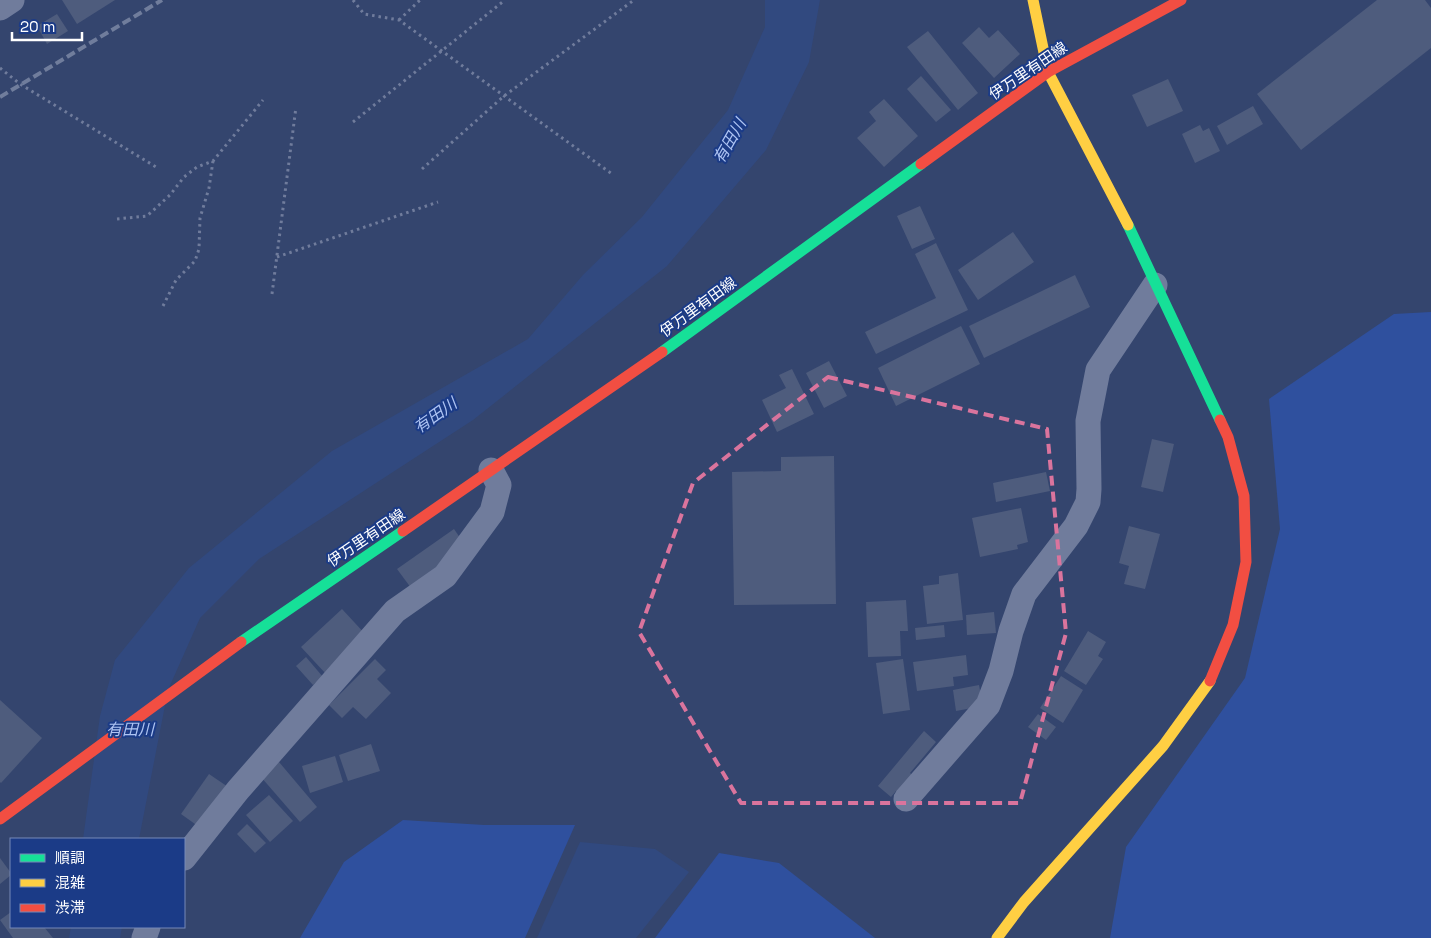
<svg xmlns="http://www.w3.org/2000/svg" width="1431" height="938" font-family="'Space Grotesk','Noto Sans JP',sans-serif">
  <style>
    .green { fill: #2f509e }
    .water { fill: #31497f }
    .building { fill: #4e5c7d }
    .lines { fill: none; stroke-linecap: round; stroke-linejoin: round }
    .path { stroke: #707c9c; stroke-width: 3; stroke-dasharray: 2.5 4; stroke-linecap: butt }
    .street { stroke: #707c9c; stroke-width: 25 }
    .fast { stroke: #16e098; stroke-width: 11 }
    .slow { stroke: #ffcf43; stroke-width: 11 }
    .jam { stroke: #f24e42; stroke-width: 11 }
    .rail { stroke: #707d9c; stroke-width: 4; stroke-dasharray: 9 4; stroke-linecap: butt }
    .marked { fill: none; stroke: #da749d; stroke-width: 4; stroke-dasharray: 10 6; stroke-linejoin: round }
    .labels { text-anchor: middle; stroke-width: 4; stroke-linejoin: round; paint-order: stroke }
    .street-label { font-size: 15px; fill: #fff; stroke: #1b3b87 }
    .water-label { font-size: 16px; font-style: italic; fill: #aec4f3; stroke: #1b3b87 }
  </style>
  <rect width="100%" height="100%" fill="#34456e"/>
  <g class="green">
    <path d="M 1431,312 L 1431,938 L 1110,938 L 1126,847 L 1245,678 L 1280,529 L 1269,399 L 1394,314 Z"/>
    <path d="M 403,820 L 484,825 L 575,825 L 525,938 L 300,938 L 344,862 Z"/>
    <path d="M 719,853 L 779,863 L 875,938 L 655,938 Z"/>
  </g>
  <g class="water">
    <path d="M 765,0 L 820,0 L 809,62 L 766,150 L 667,266 L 473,420 L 259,559 L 200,618 L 168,690 L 139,839 L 83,839 L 100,716 L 115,660 L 189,568 L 332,451 L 528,339 L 583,275 L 642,217 L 728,110 L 765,27 Z"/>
    <path d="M 580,842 L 655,849 L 689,872 L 636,938 L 537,938 Z"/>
    <path d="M 71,927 L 122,927 L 120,938 L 69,938 Z"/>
  </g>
  <g class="building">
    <path d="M 62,0 L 115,0 L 77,24 Z"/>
    <path d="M 1377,0 L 1425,0 L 1431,8 L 1431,48 L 1301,150 L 1257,94 Z"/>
    <path d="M 57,14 L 68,31 L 47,44 L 37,26 Z"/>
    <path d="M 979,27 L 989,38 L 998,30 L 1020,54 L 994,78 L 962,43 Z"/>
    <path d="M 928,31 L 978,93 L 958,110 L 907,47 Z"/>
    <path d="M 921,76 L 951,110 L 936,122 L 907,89 Z"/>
    <path d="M 1168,79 L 1183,111 L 1147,127 L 1132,95 Z"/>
    <path d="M 884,99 L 918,136 L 884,167 L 857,138 L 876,121 L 869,112 Z"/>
    <path d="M 1253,106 L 1263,124 L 1227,145 L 1217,126 Z"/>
    <path d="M 1200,125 L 1203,131 L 1209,128 L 1220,151 L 1195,163 L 1182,134 Z"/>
    <path d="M 920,206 L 935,239 L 912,249 L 897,216 Z"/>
    <path d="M 1013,232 L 1034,262 L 978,300 L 958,270 Z"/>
    <path d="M 936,243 L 968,310 L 876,354 L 865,332 L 936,298 L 915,254 Z"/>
    <path d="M 1075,275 L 1090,307 L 984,358 L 969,326 Z"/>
    <path d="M 961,326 L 980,364 L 896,406 L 878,368 Z"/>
    <path d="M 829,361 L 847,396 L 824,408 L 806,373 Z"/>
    <path d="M 792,369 L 814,414 L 777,432 L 762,400 L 786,388 L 779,375 Z"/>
    <path d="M 1152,439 L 1174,444 L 1163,492 L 1141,487 Z"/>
    <path d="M 834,456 L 836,604 L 734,605 L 732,472 L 781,471 L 781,457 Z"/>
    <path d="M 1046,472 L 1050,491 L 996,502 L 993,483 Z"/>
    <path d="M 1021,508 L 1028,542 L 1017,545 L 1018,549 L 980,557 L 972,518 Z"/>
    <path d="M 1129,526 L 1160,534 L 1145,589 L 1124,584 L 1129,566 L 1119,563 Z"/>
    <path d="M 454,529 L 465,545 L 414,592 L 397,569 Z"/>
    <path d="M 958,573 L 963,620 L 927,624 L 923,586 L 939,584 L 939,576 Z"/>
    <path d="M 906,600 L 908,631 L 900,631 L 901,656 L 868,657 L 866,602 Z"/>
    <path d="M 342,609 L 367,636 L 326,674 L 301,647 Z"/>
    <path d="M 994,612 L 996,633 L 967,635 L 966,615 Z"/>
    <path d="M 944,625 L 945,637 L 916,640 L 915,628 Z"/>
    <path d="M 1088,631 L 1106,642 L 1098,656 L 1103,659 L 1086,685 L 1064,671 Z"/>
    <path d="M 966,655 L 968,675 L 953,677 L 954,686 L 917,691 L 913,662 Z"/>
    <path d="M 306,657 L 323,677 L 313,685 L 296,666 Z"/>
    <path d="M 375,659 L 386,670 L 377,679 L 391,693 L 366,719 L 353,707 L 342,718 L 329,705 Z"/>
    <path d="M 903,659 L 910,710 L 883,714 L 876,663 Z"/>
    <path d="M 1061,676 L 1083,690 L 1063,723 L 1040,708 Z"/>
    <path d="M 979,685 L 983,706 L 956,711 L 953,690 Z"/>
    <path d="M 0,700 L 42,738 L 1,783 L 0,782 Z"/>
    <path d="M 1038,714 L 1056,727 L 1046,740 L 1028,727 Z"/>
    <path d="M 924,731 L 936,742 L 910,773 L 915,777 L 900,795 L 896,791 L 891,797 L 878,786 Z"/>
    <path d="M 371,744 L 380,771 L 348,781 L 339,755 Z"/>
    <path d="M 335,756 L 343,782 L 310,793 L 302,766 Z"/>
    <path d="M 279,762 L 317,807 L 300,822 L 261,777 Z"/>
    <path d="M 209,774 L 231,789 L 202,829 L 181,814 Z"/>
    <path d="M 269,795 L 293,821 L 270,842 L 246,815 Z"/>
    <path d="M 247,824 L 266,843 L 255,853 L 237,834 Z"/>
    <path d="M 0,858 L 11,873 L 11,875 L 0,884 Z"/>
    <path d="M 11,912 L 11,927 L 44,927 L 53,938 L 13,938 L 0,920 Z"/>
  </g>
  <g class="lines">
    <g class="path">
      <path d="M 353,0 L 364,14 L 399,20 L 612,174"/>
      <path d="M 399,20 L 420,0"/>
      <path d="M 0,68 L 20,84 L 156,167"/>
      <path d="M 353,122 L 505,0"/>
      <path d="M 422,169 L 504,96 L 634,0"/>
      <path d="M 117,219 L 147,216 L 170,195 L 184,177 L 197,167 L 213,161 L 263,100"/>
      <path d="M 277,257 L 438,202"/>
      <path d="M 272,294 L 296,107"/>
      <path d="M 163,306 L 176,280 L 195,261 L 199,249 L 200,218 L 209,188 L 213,161"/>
    </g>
    <g class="street">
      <path d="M 0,8 L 12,0"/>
      <path d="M 906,799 L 988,705 L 1001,671 L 1011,631 L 1024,594 L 1076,526 L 1088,502 L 1089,489 L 1088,421 L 1098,370 L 1155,285"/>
      <path d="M 184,858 L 238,790 L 395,611 L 445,576 L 492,512 L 499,485 L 491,470"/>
      <path d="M 144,938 L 148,927"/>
    </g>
    <g class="fast">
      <path d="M 1128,225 L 1220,420"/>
      <path d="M 662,352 L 921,164"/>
      <path d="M 241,642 L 403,531"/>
    </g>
    <g class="slow">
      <path d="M 1033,0 L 1048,72 L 1128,225"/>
      <path d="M 997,938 L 1024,902 L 1163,746 L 1210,681"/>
    </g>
    <g class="jam">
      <path d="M 921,164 L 1048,72 L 1181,0"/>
      <path d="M 403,531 L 662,352"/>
      <path d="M 1210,681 L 1233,625 L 1246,562 L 1244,496 L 1228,437 L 1220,420"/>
      <path d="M 0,819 L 241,642"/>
    </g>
    <path class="rail" d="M 0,97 L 162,0"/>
  </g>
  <path class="marked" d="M 828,377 L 1047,429 L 1066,633 L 1020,803 L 741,803 L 639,632 L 693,483 Z"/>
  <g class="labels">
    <g class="street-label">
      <text transform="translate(1028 71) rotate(-34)" y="5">伊万里有田線</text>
      <text transform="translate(698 307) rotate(-36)" y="5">伊万里有田線</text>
      <text transform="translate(366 538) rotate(-34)" y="5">伊万里有田線</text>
    </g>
    <g class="water-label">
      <text transform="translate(729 141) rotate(-60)" y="6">有田川</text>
      <text transform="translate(435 415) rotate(-35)" y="6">有田川</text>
      <text x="130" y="735">有田川</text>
    </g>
  </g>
  <rect x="10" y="838" width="175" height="90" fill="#1b3b87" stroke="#7689b7"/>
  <rect x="20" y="854" width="25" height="8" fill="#16e098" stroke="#7689b7"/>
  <text x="55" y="863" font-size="15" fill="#ffffff">順調</text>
  <rect x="20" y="879" width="25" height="8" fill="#ffcf43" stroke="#7689b7"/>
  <text x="55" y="888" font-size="15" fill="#ffffff">混雑</text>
  <rect x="20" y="904" width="25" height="8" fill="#f24e42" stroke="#7689b7"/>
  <text x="55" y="913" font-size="15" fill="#ffffff">渋滞</text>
  <path d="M12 32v8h70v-8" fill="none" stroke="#ffffff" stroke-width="2.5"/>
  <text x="20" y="32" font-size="15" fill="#ffffff" stroke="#1b3b87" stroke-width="4" paint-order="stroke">20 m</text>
</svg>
